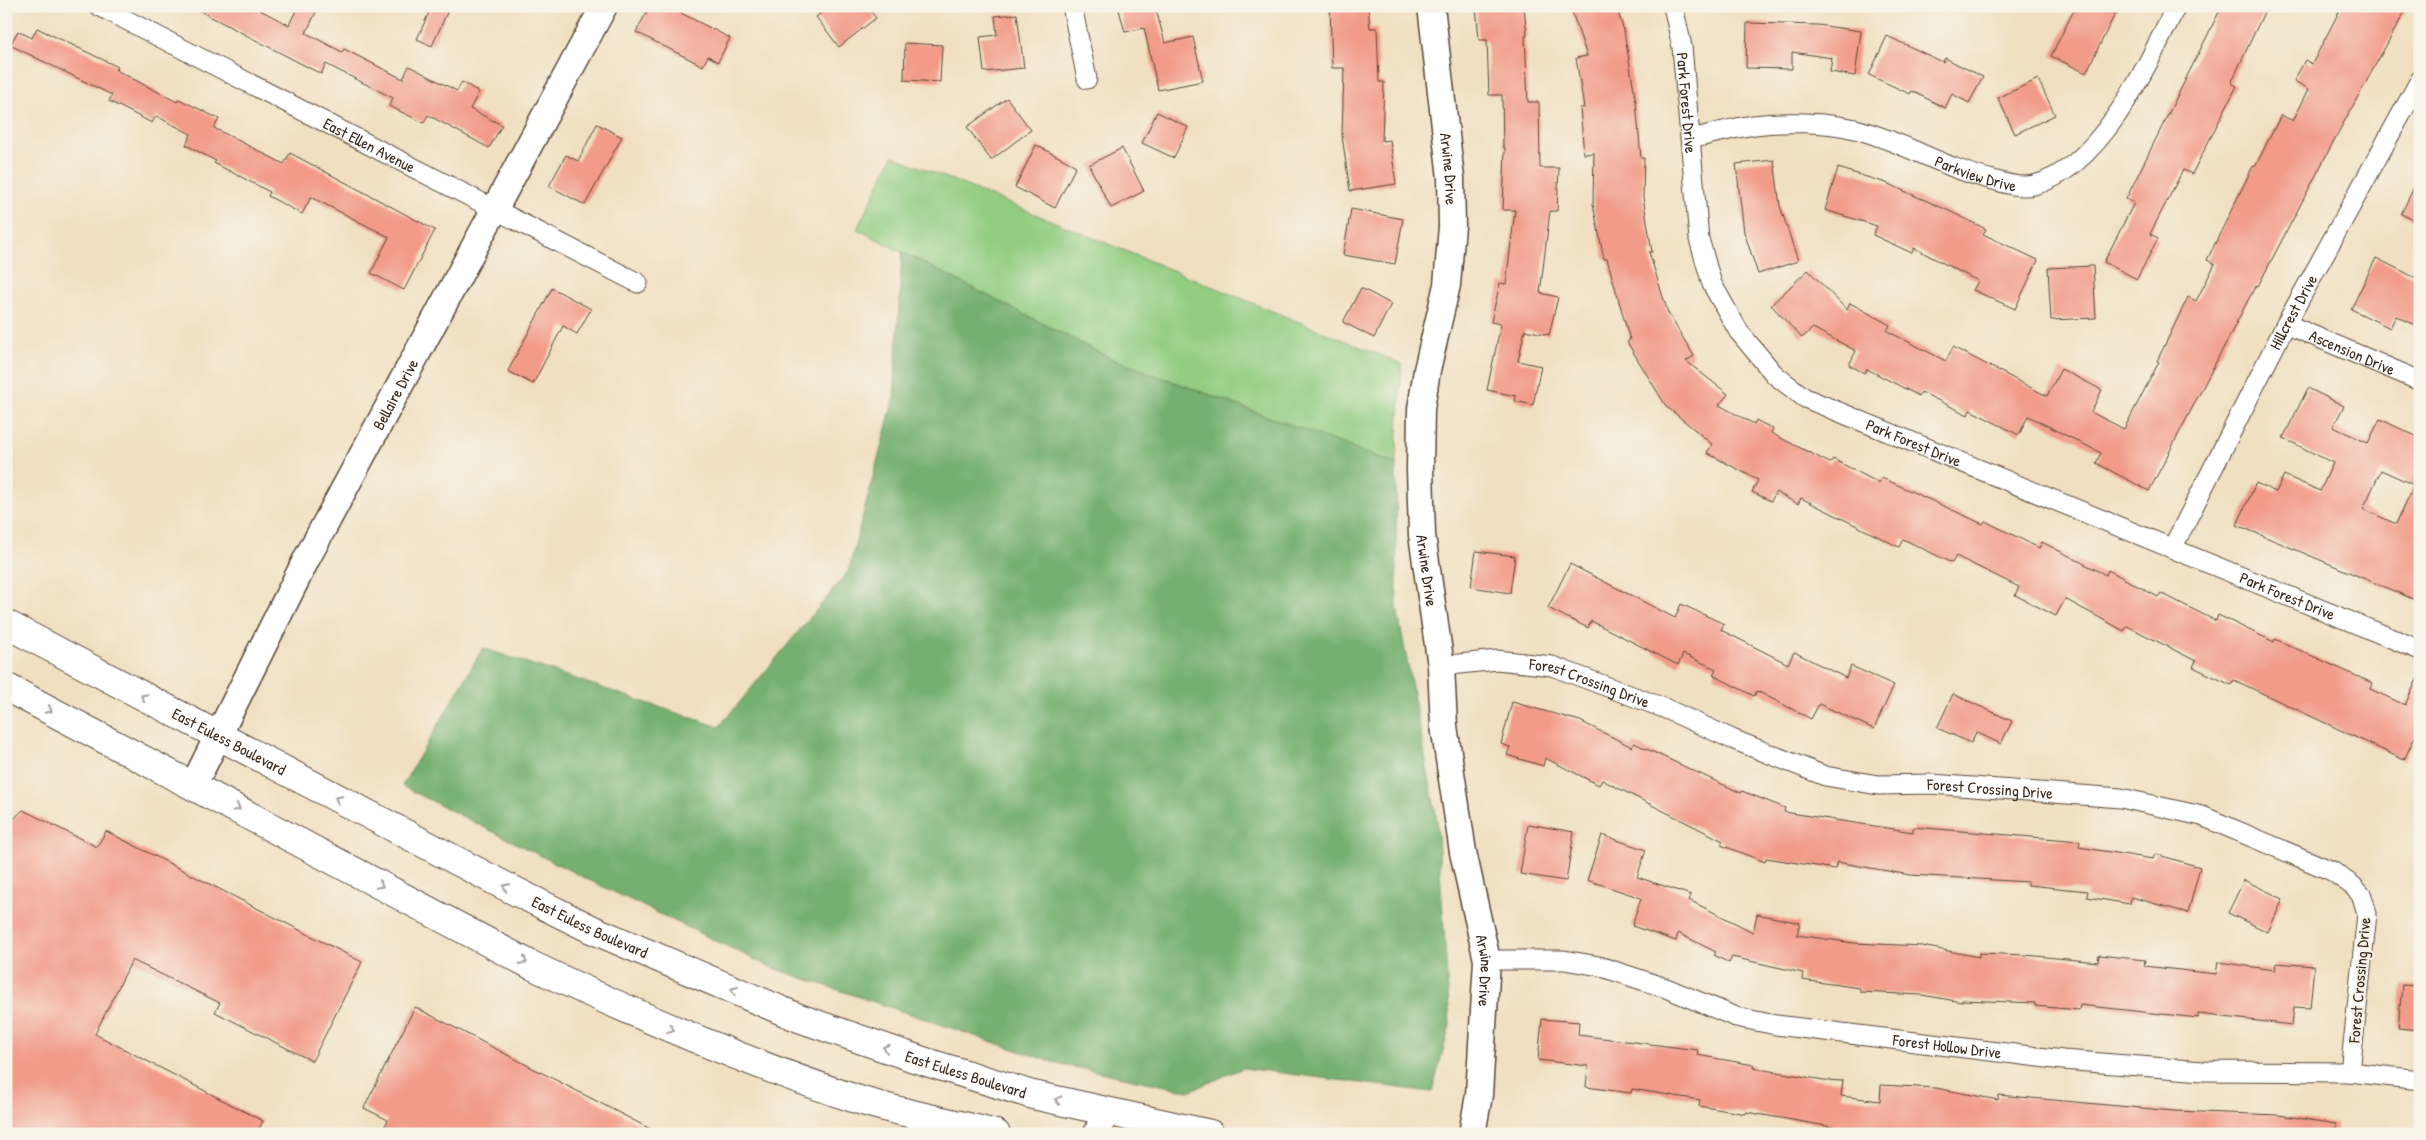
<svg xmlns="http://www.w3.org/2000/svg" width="2426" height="1140" font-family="'Patrick Hand',sans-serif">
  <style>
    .green { fill: #92cd82; stroke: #667c50 }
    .forest { fill: #75b070; stroke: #586d47 }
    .building { fill: #f29b89; fill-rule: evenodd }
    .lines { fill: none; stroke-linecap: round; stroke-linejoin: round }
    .street-casing { stroke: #564536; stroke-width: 21 }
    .secondary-casing { stroke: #564536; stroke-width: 29 }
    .primary-casing { stroke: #564536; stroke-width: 30 }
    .street { stroke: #fff; stroke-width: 19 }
    .secondary { stroke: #fff; stroke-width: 26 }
    .primary { stroke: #fff; stroke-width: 28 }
    .oneway { stroke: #a79f9a }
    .labels { text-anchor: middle; stroke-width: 4.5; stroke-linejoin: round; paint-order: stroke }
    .street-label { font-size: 16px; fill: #3b2a1e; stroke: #f7f3e8 }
  </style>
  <rect width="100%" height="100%" fill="#f7f3e8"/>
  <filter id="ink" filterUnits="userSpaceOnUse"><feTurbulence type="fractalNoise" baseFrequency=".02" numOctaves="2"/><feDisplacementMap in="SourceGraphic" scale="10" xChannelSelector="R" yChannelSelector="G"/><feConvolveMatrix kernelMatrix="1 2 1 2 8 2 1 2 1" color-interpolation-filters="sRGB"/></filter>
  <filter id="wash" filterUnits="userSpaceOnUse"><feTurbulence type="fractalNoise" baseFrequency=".0096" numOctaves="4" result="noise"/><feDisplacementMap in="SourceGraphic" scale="20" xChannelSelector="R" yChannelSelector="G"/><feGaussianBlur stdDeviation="1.12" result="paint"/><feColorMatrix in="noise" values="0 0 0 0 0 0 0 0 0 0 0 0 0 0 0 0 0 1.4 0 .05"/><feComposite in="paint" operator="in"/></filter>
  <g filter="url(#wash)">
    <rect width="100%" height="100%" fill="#f0e0c1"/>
    <path class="green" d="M 893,156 L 1402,364 L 1396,464 L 1112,359 L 857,229 Z"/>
    <path class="forest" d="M 902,252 L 1112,359 L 1396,464 L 1397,608 L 1437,820 L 1450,1025 L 1432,1092 L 1243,1068 L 1189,1091 L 1052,1062 L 770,967 L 593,882 L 402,786 L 483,648 L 719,727 L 848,572 L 894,398 Z"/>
    <g id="blocks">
      <g class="building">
        <path d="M 190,6 L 252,6 L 289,25 L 298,6 L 319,6 L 306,33 L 342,52 L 344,49 L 403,79 L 409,66 L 457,91 L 462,82 L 479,92 L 470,109 L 502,125 L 489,148 L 428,115 L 424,123 L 389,106 L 393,98 L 326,64 L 321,74 Z"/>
        <path d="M 432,6 L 450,6 L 432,46 L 417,39 Z"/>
        <path d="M 650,6 L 667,6 L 730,38 L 718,62 L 708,56 L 703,66 L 636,32 Z"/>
        <path d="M 830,6 L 867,6 L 876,18 L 839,47 L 816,17 Z"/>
        <path d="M 1118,6 L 1155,6 L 1165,43 L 1193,37 L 1203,81 L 1158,90 L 1144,28 L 1125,32 Z"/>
        <path d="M 1330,6 L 1368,6 L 1370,28 L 1377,28 L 1379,82 L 1384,82 L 1382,141 L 1390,140 L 1396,184 L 1350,191 L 1342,136 L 1344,68 L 1332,68 Z"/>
        <path d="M 1476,6 L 1524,6 L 1527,36 L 1525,36 L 1528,102 L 1539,102 L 1540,168 L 1559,168 L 1557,211 L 1550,211 L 1540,293 L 1558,297 L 1549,335 L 1525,330 L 1518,361 L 1541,366 L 1533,405 L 1515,401 L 1516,396 L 1487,390 L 1501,324 L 1491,322 L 1500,283 L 1506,284 L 1515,210 L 1503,210 L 1505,147 L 1503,147 L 1502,95 L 1489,95 L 1487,40 L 1479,40 Z"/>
        <path d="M 1570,6 L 1616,6 L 1624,31 L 1636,102 L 1641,158 L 1644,158 L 1643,197 L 1652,252 L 1649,252 L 1668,313 L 1694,356 L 1686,361 L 1728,394 L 1719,405 L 1754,424 L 1756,420 L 1773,429 L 1771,433 L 1830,463 L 1833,459 L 1879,483 L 1882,478 L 1983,524 L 1985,521 L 2039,548 L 2042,542 L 2106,575 L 2108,570 L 2158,597 L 2161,593 L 2216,621 L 2218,615 L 2274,642 L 2275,639 L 2372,683 L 2370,689 L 2405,705 L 2420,673 L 2420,726 L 2404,760 L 2234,680 L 2231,685 L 2193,667 L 2196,661 L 2127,626 L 2124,631 L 2065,599 L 2056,616 L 2015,595 L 2019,587 L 1956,556 L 1952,563 L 1903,539 L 1899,547 L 1801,498 L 1798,504 L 1776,492 L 1771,501 L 1752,492 L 1758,480 L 1707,453 L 1712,444 L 1666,406 L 1627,342 L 1630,340 L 1607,259 L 1604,259 L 1593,204 L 1594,153 L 1584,154 L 1580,108 L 1584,108 L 1576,58 L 1587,56 Z"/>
        <path d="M 2076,6 L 2119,6 L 2086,73 L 2051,56 Z"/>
        <path d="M 2222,6 L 2267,6 L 2231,83 L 2237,86 L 2192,174 L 2183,170 L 2150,234 L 2158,238 L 2137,279 L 2104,262 L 2134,203 L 2126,199 Z"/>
        <path d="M 2342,6 L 2408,6 L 2339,131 L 2258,286 L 2256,285 L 2149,491 L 2096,463 L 2101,453 L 2028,416 L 2019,435 L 1970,410 L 1968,415 L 1921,392 L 1919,396 L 1867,369 L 1864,373 L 1849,365 L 1856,351 L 1813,328 L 1802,338 L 1771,305 L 1808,270 L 1847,310 L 1850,303 L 1890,325 L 1887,331 L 1946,361 L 1953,347 L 2047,396 L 2061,369 L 2102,390 L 2091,412 L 2124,429 L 2159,362 L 2157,361 L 2188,297 L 2196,301 L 2215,264 L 2207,260 L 2253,166 L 2255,167 L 2281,115 L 2293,121 L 2309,89 L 2294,81 L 2305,60 L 2312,64 Z"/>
        <path d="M 1017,14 L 1024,68 L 984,72 L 980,37 L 997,35 L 995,16 Z"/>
        <path d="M 1747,23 L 1818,25 L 1861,31 L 1855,76 L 1830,72 L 1832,58 L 1792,52 L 1792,69 L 1746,68 Z"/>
        <path d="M 37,28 L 118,67 L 116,70 L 177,102 L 179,99 L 219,119 L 214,128 L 284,164 L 290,153 L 435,230 L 404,290 L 371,273 L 389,237 L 311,197 L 302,214 L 268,196 L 270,192 L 214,163 L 216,161 L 186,145 L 191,134 L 156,116 L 152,123 L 109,101 L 112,95 L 10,45 L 18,31 L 32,38 Z"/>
        <path d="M 1887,36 L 1943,62 L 1945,58 L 1983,77 L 1969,103 L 1952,94 L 1945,108 L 1912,91 L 1910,94 L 1869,75 Z"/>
        <path d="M 905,43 L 942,45 L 940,82 L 904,80 Z"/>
        <path d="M 2038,79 L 2055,115 L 2015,134 L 1998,98 Z"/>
        <path d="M 1007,98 L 1031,130 L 991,160 L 967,127 Z"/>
        <path d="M 1157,112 L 1188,127 L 1174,158 L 1142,143 Z"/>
        <path d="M 597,124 L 622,137 L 585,205 L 549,186 L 566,155 L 578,161 Z"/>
        <path d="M 1036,145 L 1076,166 L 1055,208 L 1015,187 Z"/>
        <path d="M 1122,148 L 1144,191 L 1111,208 L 1089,165 Z"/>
        <path d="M 1774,160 L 1780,206 L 1798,261 L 1758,274 L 1744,232 L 1736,164 Z"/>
        <path d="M 1838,168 L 1886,183 L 1945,209 L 1986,229 L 1983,234 L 2038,260 L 2015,309 L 1973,290 L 1978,281 L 1914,248 L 1912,253 L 1873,235 L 1877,226 L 1825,210 Z"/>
        <path d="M 2420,175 L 2420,223 L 2401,214 Z"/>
        <path d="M 1351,209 L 1403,219 L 1395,264 L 1343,255 Z"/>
        <path d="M 2376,258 L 2420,280 L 2420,327 L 2396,316 L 2390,328 L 2351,309 Z"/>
        <path d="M 2093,266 L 2096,318 L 2051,320 L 2048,268 Z"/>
        <path d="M 552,288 L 591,309 L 577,334 L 563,326 L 533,384 L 508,371 Z"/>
        <path d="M 1361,288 L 1391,304 L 1374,338 L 1343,322 Z"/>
        <path d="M 2308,388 L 2344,406 L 2333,427 L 2368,443 L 2380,419 L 2420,438 L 2420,602 L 2237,525 L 2256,483 L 2276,492 L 2284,475 L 2320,491 L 2333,463 L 2283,438 ZM 2381,470 L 2414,485 L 2396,524 L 2363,509 Z"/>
        <path d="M 1476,551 L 1515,556 L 1510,593 L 1471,587 Z"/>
        <path d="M 1570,564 L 1675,618 L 1681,604 L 1724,624 L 1721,630 L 1788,664 L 1794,652 L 1846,678 L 1851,666 L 1894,685 L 1874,729 L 1819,704 L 1811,719 L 1757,691 L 1754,696 L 1713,675 L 1716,669 L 1683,654 L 1678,665 L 1591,621 L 1588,628 L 1548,608 Z"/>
        <path d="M 1953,694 L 2012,721 L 2001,744 L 1976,732 L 1971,743 L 1937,728 Z"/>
        <path d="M 1512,702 L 1580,721 L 1632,747 L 1634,743 L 1741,793 L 1742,791 L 1785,808 L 1784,812 L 1913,832 L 1913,827 L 2080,841 L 2079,847 L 2153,859 L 2155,854 L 2200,867 L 2188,913 L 2131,897 L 2130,904 L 2087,897 L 2088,891 L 2028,885 L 2028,882 L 1910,875 L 1837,862 L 1835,869 L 1766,858 L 1765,862 L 1721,845 L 1723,841 L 1602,780 L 1599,785 L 1545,758 L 1543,766 L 1507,755 L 1510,747 L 1501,744 Z"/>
        <path d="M 23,810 L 97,847 L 106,831 L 362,962 L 312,1061 L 215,1012 L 220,1003 L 132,960 L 95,1034 L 263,1121 L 256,1134 L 6,1134 L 6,826 Z"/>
        <path d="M 1528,824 L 1574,832 L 1566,881 L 1520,874 Z"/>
        <path d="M 1602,835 L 1646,850 L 1637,877 L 1691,895 L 1689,900 L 1753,932 L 1757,914 L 1800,923 L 1797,935 L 1854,943 L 1922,946 L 1979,957 L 1979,953 L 2025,955 L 2098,962 L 2099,955 L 2145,960 L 2144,966 L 2216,974 L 2218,962 L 2275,970 L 2276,963 L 2314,966 L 2310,1008 L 2294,1007 L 2292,1025 L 2198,1014 L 2198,1018 L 2080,1005 L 2079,1010 L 2035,1006 L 2035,1003 L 1962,1000 L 1962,1002 L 1922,995 L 1860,992 L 1860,988 L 1802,980 L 1803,973 L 1732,957 L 1729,963 L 1714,955 L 1716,952 L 1678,933 L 1676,941 L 1632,926 L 1641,898 L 1587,880 Z"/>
        <path d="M 2244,880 L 2283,899 L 2268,932 L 2228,913 Z"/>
        <path d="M 2402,985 L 2420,986 L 2420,1030 L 2398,1028 Z"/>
        <path d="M 415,1007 L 660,1134 L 381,1134 L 388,1120 L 364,1108 Z"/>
        <path d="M 1542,1019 L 1579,1022 L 1578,1035 L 1698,1050 L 1697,1055 L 1754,1065 L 1753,1068 L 1824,1080 L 1843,1081 L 1841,1096 L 1880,1101 L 1881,1085 L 1936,1088 L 1998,1100 L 1998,1095 L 2174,1111 L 2279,1115 L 2336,1124 L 2336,1134 L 1889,1134 L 1861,1132 L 1746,1112 L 1746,1114 L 1699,1106 L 1700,1100 L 1632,1089 L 1631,1093 L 1586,1087 L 1588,1066 L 1538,1060 Z"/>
      </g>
    </g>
  </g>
  <g filter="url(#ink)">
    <use href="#blocks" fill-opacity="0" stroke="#564536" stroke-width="1"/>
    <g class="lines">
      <g class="street-casing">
        <g id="street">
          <path id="s1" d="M 99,6 L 638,283"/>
          <path d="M 1072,6 L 1087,79"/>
          <path id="s2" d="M 1673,6 L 1682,47 L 1699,239 L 1712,284 L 1739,332 L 1775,375 L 1805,398 L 2420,650"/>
          <path id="s3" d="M 1691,139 C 1712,134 1733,128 1754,125 C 1783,121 1827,122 1855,129 C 1903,141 1945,169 1993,180 C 2006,184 2021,188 2034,185 C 2101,168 2148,64 2176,6"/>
          <path id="s4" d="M 2286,324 L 2420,381"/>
          <path id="s5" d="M 2173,547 L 2286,324 L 2420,80"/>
          <path id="s6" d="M 1441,666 L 1497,660 L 1552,666 L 1664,708 L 1732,739 L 1825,776 L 1878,785 L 1932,784 L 2121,798 L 2202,816 L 2332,871 L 2353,886 L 2362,896 L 2367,914 L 2350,1072"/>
          <path id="s7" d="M 1487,960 L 1564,960 L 1599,966 L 1666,988 L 1736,1017 L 1776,1025 L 2063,1060 L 2203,1071 L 2350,1072 L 2420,1080"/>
        </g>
      </g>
      <g class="secondary-casing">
        <g id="secondary">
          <path id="s8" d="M 1431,6 L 1451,178 L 1452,226 L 1447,285 L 1427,370 L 1421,409 L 1420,469 L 1422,535 L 1441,666 L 1444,726 L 1463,852 L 1487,960 L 1479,1095 L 1472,1134"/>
          <path id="s9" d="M 193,786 L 307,558 L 604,6"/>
          <path d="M 1097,1134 L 1105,1111"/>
        </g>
      </g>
      <g class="primary-casing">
        <g id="primary">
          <path id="s10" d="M 6,624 L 501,884 L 591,929 L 799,1018 L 920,1060 L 1033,1095 L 1210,1134"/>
          <path d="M 6,687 L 531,965 C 636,1015 742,1061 853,1098 C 898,1113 949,1121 996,1134"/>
        </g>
      </g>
      <use href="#street" class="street"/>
      <use href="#secondary" class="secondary"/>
      <use href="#primary" class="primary"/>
    </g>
    <defs><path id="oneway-chevron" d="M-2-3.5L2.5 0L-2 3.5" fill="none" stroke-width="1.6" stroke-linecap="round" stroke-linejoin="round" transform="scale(1.25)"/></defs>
    <g class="oneway">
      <use href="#oneway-chevron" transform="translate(144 697) rotate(-152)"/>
      <use href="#oneway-chevron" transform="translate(49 710) rotate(28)"/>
      <use href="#oneway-chevron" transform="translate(338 799) rotate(-152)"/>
      <use href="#oneway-chevron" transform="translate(237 808) rotate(28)"/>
      <use href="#oneway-chevron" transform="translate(380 885) rotate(28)"/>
      <use href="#oneway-chevron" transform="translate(506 887) rotate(-153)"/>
      <use href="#oneway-chevron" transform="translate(524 961) rotate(28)"/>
      <use href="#oneway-chevron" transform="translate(734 990) rotate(-157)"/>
      <use href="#oneway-chevron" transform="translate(671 1029) rotate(22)"/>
      <use href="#oneway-chevron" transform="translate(886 1048) rotate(-161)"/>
      <use href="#oneway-chevron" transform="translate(1058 1100) rotate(-167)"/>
    </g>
  </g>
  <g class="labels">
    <g class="street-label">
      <text dy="6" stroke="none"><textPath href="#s2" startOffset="98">Park Forest Drive</textPath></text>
      <text dy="6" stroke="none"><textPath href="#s1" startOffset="304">East Ellen Avenue</textPath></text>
      <text dy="6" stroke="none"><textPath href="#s8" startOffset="164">Arwine Drive</textPath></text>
      <text dy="6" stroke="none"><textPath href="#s3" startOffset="295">Parkview Drive</textPath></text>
      <text dy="6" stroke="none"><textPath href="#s5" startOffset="264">Hillcrest Drive</textPath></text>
      <text dy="6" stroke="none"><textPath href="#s4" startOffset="72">Ascension Drive</textPath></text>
      <text dy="6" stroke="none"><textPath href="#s9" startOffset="441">Bellaire Drive</textPath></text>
      <text dy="6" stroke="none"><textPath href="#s2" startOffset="548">Park Forest Drive</textPath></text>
      <text dy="6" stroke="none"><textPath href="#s8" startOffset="569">Arwine Drive</textPath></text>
      <text dy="6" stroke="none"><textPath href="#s2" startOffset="952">Park Forest Drive</textPath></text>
      <text dy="6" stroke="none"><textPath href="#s6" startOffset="152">Forest Crossing Drive</textPath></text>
      <text dy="6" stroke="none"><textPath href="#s10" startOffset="252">East Euless Boulevard</textPath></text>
      <text dy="6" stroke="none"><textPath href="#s6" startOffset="572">Forest Crossing Drive</textPath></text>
      <text dy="6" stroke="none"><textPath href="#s10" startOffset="658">East Euless Boulevard</textPath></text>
      <text dy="6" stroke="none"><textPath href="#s8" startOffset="974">Arwine Drive</textPath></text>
      <text transform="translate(2359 980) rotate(-85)" y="6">Forest Crossing Drive</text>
      <text dy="6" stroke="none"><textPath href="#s7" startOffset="472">Forest Hollow Drive</textPath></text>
      <text dy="6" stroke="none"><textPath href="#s10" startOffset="1062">East Euless Boulevard</textPath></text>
    </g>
  </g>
  <rect width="2426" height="1140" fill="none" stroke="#f7f3e8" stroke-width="25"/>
</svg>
